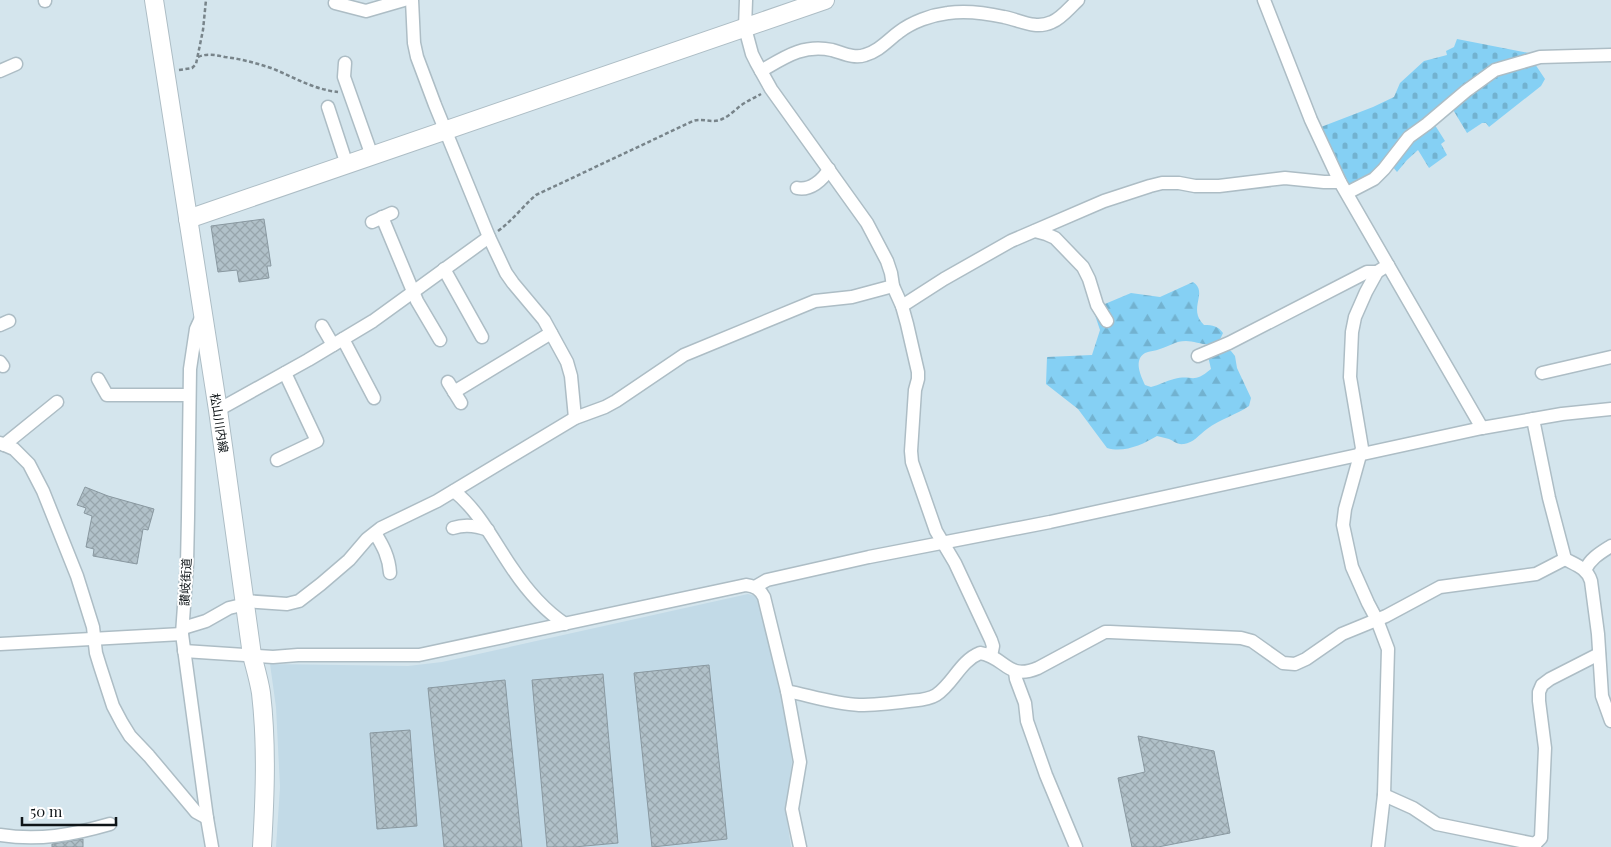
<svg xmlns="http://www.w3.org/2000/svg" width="1611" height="847" font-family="'Playfair Display','Noto Sans JP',serif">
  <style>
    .built { fill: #c2dae7 }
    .forest { fill: url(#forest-firs) }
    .cemetery { fill: url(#cemetery-stones) }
    .building { fill: url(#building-cross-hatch); stroke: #8998a0 }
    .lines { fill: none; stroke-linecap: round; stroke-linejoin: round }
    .street-casing { stroke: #adbdc5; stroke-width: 15 }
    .secondary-casing { stroke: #adbdc5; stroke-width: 20 }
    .path { stroke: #78848a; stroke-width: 2.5; stroke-dasharray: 4 2.5; stroke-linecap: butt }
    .street { stroke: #fff; stroke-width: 12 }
    .secondary { stroke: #fff; stroke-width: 18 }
    .labels { text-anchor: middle; stroke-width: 4; stroke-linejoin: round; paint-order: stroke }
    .street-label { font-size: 12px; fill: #0f1518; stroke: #fff }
  </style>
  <defs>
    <pattern id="forest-firs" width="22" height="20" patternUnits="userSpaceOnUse" patternTransform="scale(1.25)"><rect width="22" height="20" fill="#85d0f4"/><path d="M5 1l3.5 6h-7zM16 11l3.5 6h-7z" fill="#72b2d0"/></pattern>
    <pattern id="cemetery-stones" width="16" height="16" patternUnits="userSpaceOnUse" patternTransform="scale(1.25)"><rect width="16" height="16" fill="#85d0f4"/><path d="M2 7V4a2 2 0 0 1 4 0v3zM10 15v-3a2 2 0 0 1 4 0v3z" fill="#72b2d0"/></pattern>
    <pattern id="building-cross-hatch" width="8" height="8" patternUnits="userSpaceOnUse" patternTransform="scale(1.25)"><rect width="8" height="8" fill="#b1c1c9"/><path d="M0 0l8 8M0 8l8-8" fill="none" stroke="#97a5ac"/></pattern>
  </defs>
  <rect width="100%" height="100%" fill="#d4e5ed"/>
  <path class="built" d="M 748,594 L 756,596 L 763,603 L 770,647 L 784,694 L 792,762 L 786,813 L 791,847 L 276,847 L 280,787 L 276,707 L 270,664 L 408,666 L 442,662 Z"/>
  <path class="forest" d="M 1193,282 C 1209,293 1187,308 1204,325 C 1213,325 1218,326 1223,333 C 1221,338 1218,343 1213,344 C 1205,346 1194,341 1186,341 C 1175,341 1170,346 1160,349 C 1155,351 1150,351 1145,353 C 1133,360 1141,376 1145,385 L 1151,387 C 1159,385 1166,381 1174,379 C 1193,374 1192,385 1211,369 L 1208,356 L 1227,349 L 1231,351 L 1235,356 L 1237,368 L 1251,398 L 1249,406 C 1236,415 1220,419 1207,429 C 1199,435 1193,443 1184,444 C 1177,445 1174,441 1169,439 C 1165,438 1161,437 1157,436 C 1142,445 1124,453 1107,448 L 1078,409 L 1046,384 L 1047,357 L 1092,355 L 1100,330 L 1093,309 L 1131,293 L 1160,297 Z"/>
  <path class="cemetery" d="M 1457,39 L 1534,54 L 1531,58 L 1545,79 L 1541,86 L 1489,127 L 1486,123 L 1482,123 L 1467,133 L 1452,108 L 1433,122 L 1445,141 L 1441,144 L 1447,155 L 1429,168 L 1418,150 L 1407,160 L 1397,172 L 1387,160 L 1382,168 L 1351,188 L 1333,154 L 1321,127 L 1373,107 L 1394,97 L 1400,83 L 1424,61 L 1447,55 L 1446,51 L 1454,47 Z"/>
  <g class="building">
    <path d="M 264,219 L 271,266 L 267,266 L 269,278 L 239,282 L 237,270 L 218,272 L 211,226 Z"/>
    <path d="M 85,487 L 108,496 L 154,509 L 148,530 L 143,529 L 137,564 L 93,556 L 94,549 L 86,547 L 92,516 L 84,513 L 86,508 L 77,505 Z"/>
    <path d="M 709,665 L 727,839 L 652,847 L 634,673 Z"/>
    <path d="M 603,674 L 618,843 L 574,847 L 547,847 L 532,680 Z"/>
    <path d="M 505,680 L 522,847 L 444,847 L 428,688 Z"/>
    <path d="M 410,730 L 417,826 L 377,829 L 370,733 Z"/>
    <path d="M 1138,736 L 1214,751 L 1230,833 L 1158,847 L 1132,847 L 1118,778 L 1145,772 Z"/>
    <path d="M 83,839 L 83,847 L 52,847 L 52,844 Z"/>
  </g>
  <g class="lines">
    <g class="street-casing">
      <g id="street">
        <path d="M 412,0 L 414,43 L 417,57 L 435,105 L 489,237 L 506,273 L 513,283 L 544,320 L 567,362 L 571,376 L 575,418"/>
        <path d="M 746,0 L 745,28 L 752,54 L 756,62 L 771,89 L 867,223 L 887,261 L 891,273 L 893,286 L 902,306 L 907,324 L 918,372 L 918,379 L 915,390 L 911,451 L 912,462 L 936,531 L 955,563 L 991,640 L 993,646 L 991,656"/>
        <path d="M 1264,0 L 1311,120 L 1340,182 L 1482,428"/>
        <path d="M 45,1 L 45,0"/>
        <path d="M 335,3 L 366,11 L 404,0"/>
        <path d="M 345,63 L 344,77 L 372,156"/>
        <path d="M 0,71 L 16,64"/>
        <path d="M 761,71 C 785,57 803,44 832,50 C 843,53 854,59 865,55 C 879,51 887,41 899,32 C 912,22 931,15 948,13 C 967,10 986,13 1004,17 C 1020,20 1035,30 1052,22 C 1062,18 1070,7 1078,0"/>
        <path d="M 328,107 L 347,165"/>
        <path d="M 797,188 C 810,191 823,180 829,169"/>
        <path d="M 1347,193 L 1374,179 L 1384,169 L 1409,137 L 1427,124 L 1466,91 L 1495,70 L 1540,57 L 1611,55"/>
        <path d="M 382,217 L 417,301 L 440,340"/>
        <path d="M 372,222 L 392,213"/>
        <path d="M 1035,231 L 1046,234 L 1055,238 L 1083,267 L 1089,279 L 1097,305 L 1107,321"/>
        <path d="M 444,269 L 482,337"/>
        <path d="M 902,306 L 944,279 L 1011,241 L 1104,201 L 1150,186 L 1162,183 L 1179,183 L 1195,186 L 1219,186 L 1285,178 L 1324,182 L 1340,182"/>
        <path d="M 202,316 L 196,329 L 190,369 L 188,517 L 187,564 L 182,634 L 207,818 L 212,847"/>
        <path d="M 0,325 L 9,321"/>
        <path d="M 322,326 L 333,345"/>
        <path d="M 343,339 L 374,398"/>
        <path d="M 1198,356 L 1229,343 L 1367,272 L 1377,272"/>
        <path d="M 0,362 L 3,366"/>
        <path d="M 1542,373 L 1611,357"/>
        <path d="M 98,379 L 107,395 L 189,395"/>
        <path d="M 448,382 L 461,403"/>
        <path d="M 454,392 L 551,333"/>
        <path d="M 218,410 L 308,360 L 373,321 L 489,237"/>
        <path d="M 1533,419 L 1549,498 L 1565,559 C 1576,565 1587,568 1591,581 L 1598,634 L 1602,696 L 1611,721"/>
        <path d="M 0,443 L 14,449 L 29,464 L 43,491 L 77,576 L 93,627 L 96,653 L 100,666 L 113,706 L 122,723 L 130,736 L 149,756 L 191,806 L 196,812 L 207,818"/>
        <path d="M 4,445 L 57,402"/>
        <path d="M 277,460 L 317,441 L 285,373"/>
        <path d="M 454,491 C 480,512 494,542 512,568 C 526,589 544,610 565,624"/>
        <path d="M 453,528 C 465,524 475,525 488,530"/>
        <path d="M 375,533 C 383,546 389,557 390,573"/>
        <path d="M 1585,570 C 1591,558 1600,553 1611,546"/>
        <path d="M 755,587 L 767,580 L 869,557 L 1050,522 L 1482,428 L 1562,414 L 1611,409"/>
        <path d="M 245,601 L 287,604 L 299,601 L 321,584 L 349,560 L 367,539 L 381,528 L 437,501 L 575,418 L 605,407 L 616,401 L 684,355 L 815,301 L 852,297 L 893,286"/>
        <path d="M 183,628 L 206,621 L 229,608 L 246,604"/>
        <path d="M 0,644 L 182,634"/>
        <path d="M 184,651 L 273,657 L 298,655 L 419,655 L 746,585 C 755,586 760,589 764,597 L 787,691 L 800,762 L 792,809 L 800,847"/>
        <path d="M 1015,672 L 1016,679 L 1025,703 L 1027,721 L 1046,775 L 1076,847"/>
        <path d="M 787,691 C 811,696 835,704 859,705 C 876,705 893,703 909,701 C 918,700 928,700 936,695 C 953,684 960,661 980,653 C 1006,657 1007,681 1038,668 L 1105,632 L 1110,632 L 1241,638 L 1252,641 L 1283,663 L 1295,664 L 1306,659 L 1342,634 L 1386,616 L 1440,587 L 1536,574 L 1565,559"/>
        <path d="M 1384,795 L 1413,808 L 1437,824 L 1535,844"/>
        <path d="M 0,835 C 39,841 72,835 110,824"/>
        <path d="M 1378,847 L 1384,795 L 1388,649 L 1377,620 L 1368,603 L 1352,567 L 1343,525 L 1345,509 L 1362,448 L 1350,377 L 1352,332 L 1355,317 L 1366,292 L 1377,272 L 1388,265"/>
        <path d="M 1535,847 L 1535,844 L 1541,838 L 1545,748 L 1539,701 L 1539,692 L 1542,685 L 1550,679 L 1599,654"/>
      </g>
    </g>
    <g class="secondary-casing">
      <g id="secondary">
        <path d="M 154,0 L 218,410 L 252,655 C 255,667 259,680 261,693 C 267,744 265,796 262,847"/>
        <path d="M 188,219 L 825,0"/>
      </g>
    </g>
    <g class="path">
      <path d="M 198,57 C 207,53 216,55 225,57 C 241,59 256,63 271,68 C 294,77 312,89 338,92"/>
      <path d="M 179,70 L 192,68 L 196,64 L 203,30 L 206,0"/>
      <path d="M 498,231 C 513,220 523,206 536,195 L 693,121 C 702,118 711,123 720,120 C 728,117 734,111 740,106 C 747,101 754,98 761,94"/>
    </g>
    <use href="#street" class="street"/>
    <use href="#secondary" class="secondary"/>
  </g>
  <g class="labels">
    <g class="street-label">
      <text transform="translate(219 423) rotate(81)" y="4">松山川内線</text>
      <text transform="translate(186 582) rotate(-87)" y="4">讃岐街道</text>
    </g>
  </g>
  <path d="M22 817v8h94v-8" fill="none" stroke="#0f1518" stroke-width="2.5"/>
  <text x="30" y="817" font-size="15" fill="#0f1518" stroke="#ffffff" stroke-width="4" paint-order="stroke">50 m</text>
</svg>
